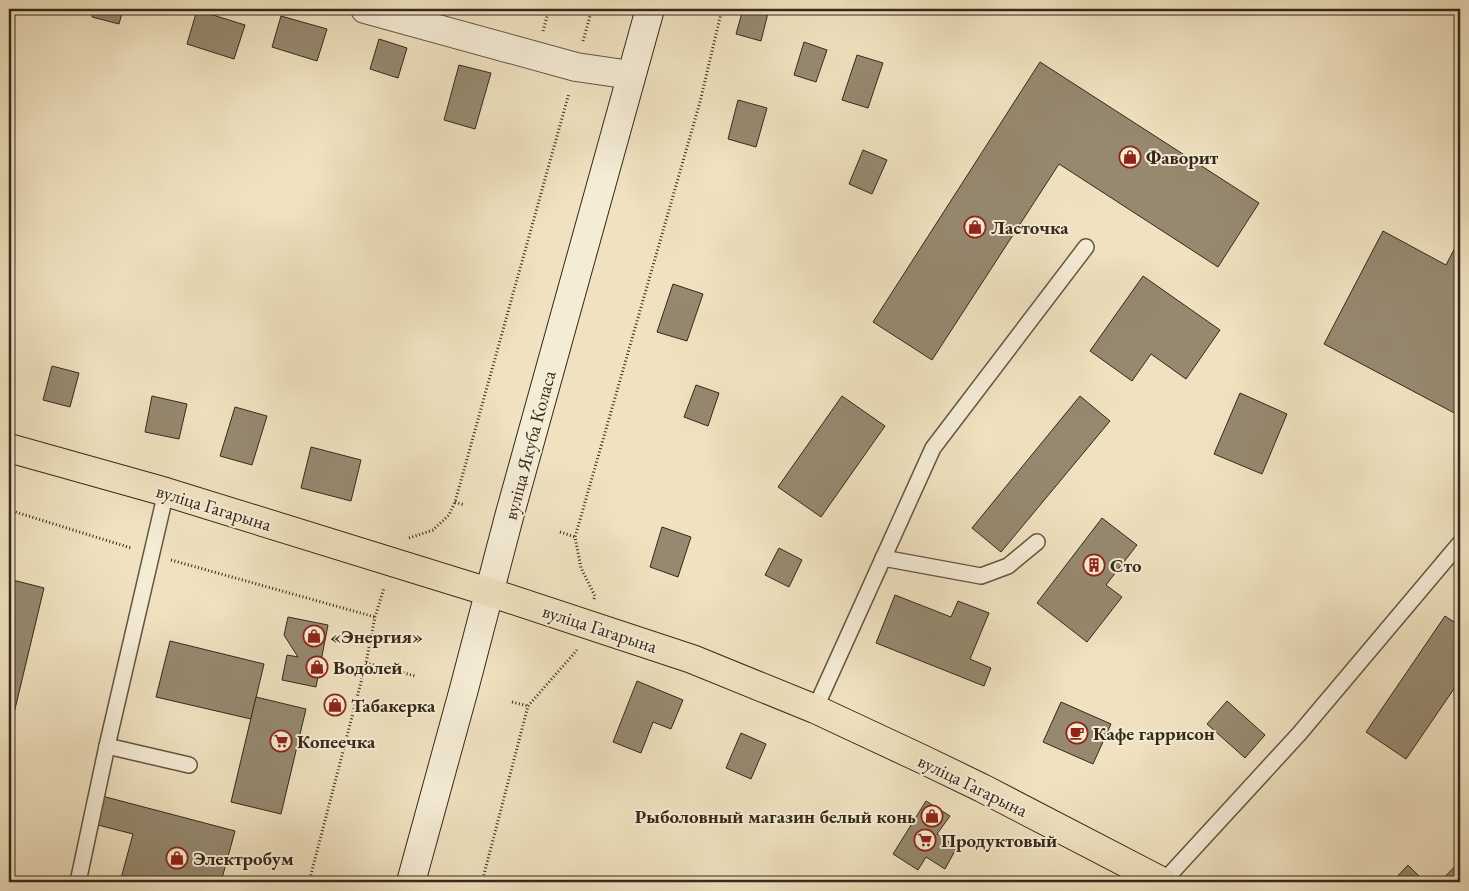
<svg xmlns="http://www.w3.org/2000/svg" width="1469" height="891" font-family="'EB Garamond',serif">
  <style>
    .building { fill: #968970; stroke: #352819 }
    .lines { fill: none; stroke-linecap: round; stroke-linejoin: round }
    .lane-casing { stroke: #645643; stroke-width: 18 }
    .street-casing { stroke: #645643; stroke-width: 30 }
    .secondary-casing { stroke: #352819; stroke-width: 30 }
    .primary-casing { stroke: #352819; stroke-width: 30 }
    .path { stroke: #352819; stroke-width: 3; stroke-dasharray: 1 2.5; stroke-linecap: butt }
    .lane { stroke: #f5ecd6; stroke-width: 15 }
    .street { stroke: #f5ecd6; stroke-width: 28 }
    .secondary { stroke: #f5ecd6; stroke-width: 28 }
    .primary { stroke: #f0e2c0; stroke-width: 28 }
    .labels { text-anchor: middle; stroke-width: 4; stroke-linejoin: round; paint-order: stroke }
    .poi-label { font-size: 19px; font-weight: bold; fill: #352819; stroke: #f5ecd6; text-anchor: start }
    .street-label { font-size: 19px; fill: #352819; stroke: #f5ecd6 }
  </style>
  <rect width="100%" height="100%" fill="#f0e2c0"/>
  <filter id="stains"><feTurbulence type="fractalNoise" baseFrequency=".004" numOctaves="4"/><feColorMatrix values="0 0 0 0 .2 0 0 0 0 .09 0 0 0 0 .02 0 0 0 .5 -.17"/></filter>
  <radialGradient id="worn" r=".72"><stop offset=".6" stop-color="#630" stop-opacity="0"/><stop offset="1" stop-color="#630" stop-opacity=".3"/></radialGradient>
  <g class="building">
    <path d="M 94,9 L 123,9 L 119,24 L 92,17 Z"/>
    <path d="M 743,9 L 769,9 L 761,41 L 736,34 Z"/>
    <path d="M 197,10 L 245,25 L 234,59 L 187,44 Z"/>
    <path d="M 281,16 L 327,29 L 317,61 L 272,47 Z"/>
    <path d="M 379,39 L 407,48 L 398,78 L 370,69 Z"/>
    <path d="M 804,42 L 827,50 L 816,82 L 794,75 Z"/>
    <path d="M 857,55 L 883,63 L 868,108 L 842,100 Z"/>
    <path d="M 1040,62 L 1259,203 L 1218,267 L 1059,164 L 932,360 L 873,322 Z"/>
    <path d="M 459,65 L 491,73 L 475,129 L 444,120 Z"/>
    <path d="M 738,100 L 767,108 L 756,147 L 728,139 Z"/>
    <path d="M 863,150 L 887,160 L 872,194 L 849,184 Z"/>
    <path d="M 1383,231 L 1446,265 L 1460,238 L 1460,416 L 1324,344 Z"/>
    <path d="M 1143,276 L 1220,330 L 1186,379 L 1151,354 L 1132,381 L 1090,351 Z"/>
    <path d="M 673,284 L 703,294 L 687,341 L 657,332 Z"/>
    <path d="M 52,366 L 79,373 L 70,407 L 43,400 Z"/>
    <path d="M 696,385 L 719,393 L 708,426 L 684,417 Z"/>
    <path d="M 1240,393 L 1287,414 L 1262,474 L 1214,454 Z"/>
    <path d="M 152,396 L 187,404 L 179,439 L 145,432 Z"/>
    <path d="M 842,396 L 885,426 L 821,517 L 778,487 Z"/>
    <path d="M 1080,396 L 1110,421 L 1001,552 L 972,528 Z"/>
    <path d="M 235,407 L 267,416 L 252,465 L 220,456 Z"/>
    <path d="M 311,447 L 361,460 L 351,501 L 301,488 Z"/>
    <path d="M 1102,518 L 1137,545 L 1106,585 L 1122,597 L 1087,642 L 1037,603 Z"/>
    <path d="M 662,527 L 691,537 L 678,577 L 650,567 Z"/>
    <path d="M 779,548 L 802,560 L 789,587 L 765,575 Z"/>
    <path d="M 9,579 L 44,588 L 9,734 Z"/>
    <path d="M 895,595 L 951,617 L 958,601 L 989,613 L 970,659 L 991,668 L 984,686 L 876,643 Z"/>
    <path d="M 1445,616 L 1460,626 L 1460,680 L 1406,759 L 1366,732 Z"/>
    <path d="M 288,617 L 328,625 L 316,687 L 282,680 L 287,655 L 298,657 L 284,635 Z"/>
    <path d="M 170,641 L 264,664 L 251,719 L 156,697 Z"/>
    <path d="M 637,681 L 683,700 L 671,729 L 653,722 L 641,753 L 613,742 Z"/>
    <path d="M 256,697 L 306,709 L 281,814 L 231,802 Z"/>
    <path d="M 1227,701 L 1265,735 L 1245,758 L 1207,724 Z"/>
    <path d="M 1061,702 L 1111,724 L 1093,764 L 1043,742 Z"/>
    <path d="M 741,733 L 766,744 L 751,779 L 726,768 Z"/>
    <path d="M 102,796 L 235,831 L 221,882 L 120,882 L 133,834 L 94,824 Z"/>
    <path d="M 926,801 L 950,816 L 937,834 L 957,847 L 945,869 L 926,857 L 918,870 L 893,854 Z"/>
    <path d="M 1460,861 L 1460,882 L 1440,882 Z"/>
    <path d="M 1408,865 L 1425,882 L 1392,882 Z"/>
  </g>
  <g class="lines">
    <g class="lane-casing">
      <g id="lane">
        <path d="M 883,558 L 981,576 L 1008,566 L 1037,542"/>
        <path d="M 815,709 L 933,448 L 1086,247"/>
        <path d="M 107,746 L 189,765"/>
        <path d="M 78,882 L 107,746 L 166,492"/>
        <path d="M 1163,882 L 1299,734 L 1460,543"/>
      </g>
    </g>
    <g class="street-casing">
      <path id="street" d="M 365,9 L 576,67 L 631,75"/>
    </g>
    <g class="secondary-casing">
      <path id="secondary" d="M 411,882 L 464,689 L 509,517 L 650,9"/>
    </g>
    <g class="primary-casing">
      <path id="primary" d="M 9,448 L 166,492 L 489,592 L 692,659 L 815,709 L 922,759 L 982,788 L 1163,882"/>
    </g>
    <g class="path">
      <path d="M 543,31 L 549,9"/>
      <path d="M 583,41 L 592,9"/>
      <path d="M 455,502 L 464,505"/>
      <path d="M 9,510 L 131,548"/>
      <path d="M 560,532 L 575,537"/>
      <path d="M 409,538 L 433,530 L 449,515 L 455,502 L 569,93"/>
      <path d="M 171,560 L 375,617"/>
      <path d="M 594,599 L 595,596 L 581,568 L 575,537 L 700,102 L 722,9"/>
      <path d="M 366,663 L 415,676"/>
      <path d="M 512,702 L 528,706"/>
      <path d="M 309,882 L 366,663 L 375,617 L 384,588"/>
      <path d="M 482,882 L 528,706 L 577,650"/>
    </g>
    <use href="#lane" class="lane"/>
    <use href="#street" class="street"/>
    <use href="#secondary" class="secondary"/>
    <use href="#primary" class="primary"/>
  </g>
  <defs>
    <g id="shop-ring" transform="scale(1.125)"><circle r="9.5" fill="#f5ecd6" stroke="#8f2418" stroke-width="1.5"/><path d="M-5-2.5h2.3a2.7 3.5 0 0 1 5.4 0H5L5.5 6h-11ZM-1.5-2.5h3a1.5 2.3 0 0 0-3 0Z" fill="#8f2418"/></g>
    <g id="building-ring" transform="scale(1.125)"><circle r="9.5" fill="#f5ecd6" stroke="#8f2418" stroke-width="1.5"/><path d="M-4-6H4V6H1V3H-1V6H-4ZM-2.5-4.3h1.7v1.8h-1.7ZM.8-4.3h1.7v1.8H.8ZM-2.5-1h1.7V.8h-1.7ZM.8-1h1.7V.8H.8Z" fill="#8f2418"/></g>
    <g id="cafe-ring" transform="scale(1.125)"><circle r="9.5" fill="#f5ecd6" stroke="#8f2418" stroke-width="1.5"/><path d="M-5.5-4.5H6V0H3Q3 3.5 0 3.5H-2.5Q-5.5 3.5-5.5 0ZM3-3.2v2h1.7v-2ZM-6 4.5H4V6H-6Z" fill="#8f2418"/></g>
    <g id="supermarket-ring" transform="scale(1.125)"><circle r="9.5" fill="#f5ecd6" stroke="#8f2418" stroke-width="1.5"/><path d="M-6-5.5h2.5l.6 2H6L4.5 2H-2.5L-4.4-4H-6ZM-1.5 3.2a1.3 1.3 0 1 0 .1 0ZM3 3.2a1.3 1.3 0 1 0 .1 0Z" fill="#8f2418"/></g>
  </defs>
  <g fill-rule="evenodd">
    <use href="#shop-ring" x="1130" y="157"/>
    <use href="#shop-ring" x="975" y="227"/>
    <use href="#building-ring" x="1094" y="565"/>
    <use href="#shop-ring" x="314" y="636"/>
    <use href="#shop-ring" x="317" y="667"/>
    <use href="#shop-ring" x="335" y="705"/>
    <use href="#cafe-ring" x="1077" y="733"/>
    <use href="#supermarket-ring" x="281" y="741"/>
    <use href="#shop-ring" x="932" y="816"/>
    <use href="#supermarket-ring" x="925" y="840"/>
    <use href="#shop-ring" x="177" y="858"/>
  </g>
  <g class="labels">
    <g class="poi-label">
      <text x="1146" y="164">Фаворит</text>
      <text x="991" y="234">Ласточка</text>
      <text x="1110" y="572">Сто</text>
      <text x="330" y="643">«Энергия»</text>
      <text x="333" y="674">Водолей</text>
      <text x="351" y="712">Табакерка</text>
      <text x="1093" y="740">Кафе гаррисон</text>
      <text x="297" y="748">Копеечка</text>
      <text x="916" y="823" text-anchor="end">Рыболовный магазин белый конь</text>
      <text x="941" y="847">Продуктовый</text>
      <text x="193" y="865">Электробум</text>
    </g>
    <g class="street-label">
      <text transform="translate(529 445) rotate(-75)" y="7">вуліца Якуба Коласа</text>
      <text transform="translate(214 507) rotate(17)" y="7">вуліца Гагарына</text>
      <text transform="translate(600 628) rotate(18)" y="7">вуліца Гагарына</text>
      <text transform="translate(973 785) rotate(26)" y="7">вуліца Гагарына</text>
    </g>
  </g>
  <rect width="1469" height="891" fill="none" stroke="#f0e2c0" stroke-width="30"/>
  <rect x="10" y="10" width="1449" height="871" fill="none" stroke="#352819" stroke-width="2.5"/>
  <rect x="15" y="15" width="1439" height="861" fill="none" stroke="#352819"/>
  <rect width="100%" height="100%" filter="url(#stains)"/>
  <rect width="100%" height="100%" fill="url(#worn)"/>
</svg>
